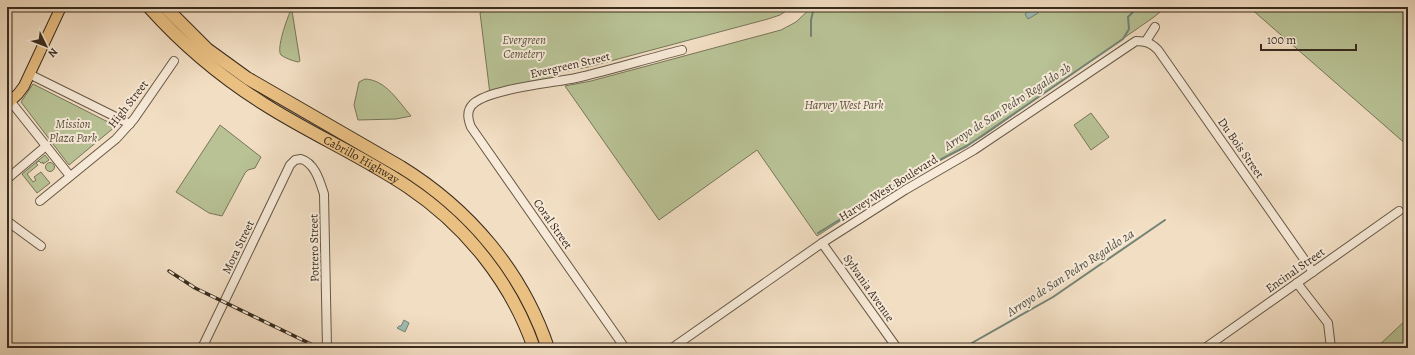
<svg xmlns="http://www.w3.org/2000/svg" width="1415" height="355" font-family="Alegreya,serif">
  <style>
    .green { fill: #b8c295; stroke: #78765a }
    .water { fill: #9cbcb0; stroke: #748276 }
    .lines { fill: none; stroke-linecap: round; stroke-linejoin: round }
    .stream { stroke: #748276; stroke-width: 2 }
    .minor-casing { stroke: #665847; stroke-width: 10 }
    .major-casing { stroke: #382b1e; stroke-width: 12 }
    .highway-casing { stroke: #382b1e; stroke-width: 14 }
    .minor { stroke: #f7ead8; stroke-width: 8 }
    .major { stroke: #e9bf82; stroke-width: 10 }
    .highway { stroke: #e9bf82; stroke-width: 12 }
    .rail-casing { stroke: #382b1e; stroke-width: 3.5 }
    .rail { stroke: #f7ead8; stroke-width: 2; stroke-dasharray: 6; stroke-linecap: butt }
    .labels { text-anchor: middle; stroke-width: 4; stroke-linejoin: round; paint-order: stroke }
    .park-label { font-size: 12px; font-style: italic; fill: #58513c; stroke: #f7ead8 }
    .street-label { font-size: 12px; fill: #382b1e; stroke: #f7ead8 }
    .water-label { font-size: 13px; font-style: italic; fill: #514f42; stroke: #f7ead8 }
  </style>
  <rect width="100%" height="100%" fill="#f2dec3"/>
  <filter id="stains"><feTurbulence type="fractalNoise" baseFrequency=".005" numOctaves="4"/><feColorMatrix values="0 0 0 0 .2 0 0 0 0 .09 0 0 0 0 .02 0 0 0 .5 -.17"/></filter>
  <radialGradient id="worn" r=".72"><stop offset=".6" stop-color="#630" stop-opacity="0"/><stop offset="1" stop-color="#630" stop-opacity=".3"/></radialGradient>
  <g class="green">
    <path d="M 490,7 L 792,7 L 780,15 L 768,19 L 588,67 L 556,73 L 561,80 L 490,94 L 480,13 Z"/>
    <path d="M 812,7 L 1166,7 L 1154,17 L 983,136 L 882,194 L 817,236 L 757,150 L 659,220 L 565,86 L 591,81 L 781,30 L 796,22 Z"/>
    <path d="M 1249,7 L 1408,7 L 1408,146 Z"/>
    <path d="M 292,11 L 300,61 L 298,62 C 293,61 285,58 281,55 C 276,49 287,19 290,12 Z"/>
    <path d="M 365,79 C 386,80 398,101 411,116 L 396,119 L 358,120 L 354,105 L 359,82 Z"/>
    <path d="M 33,84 L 116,126 L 69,165 L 21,102 Z"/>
    <path d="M 1091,113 L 1109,137 L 1091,150 L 1074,125 Z"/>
    <path d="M 220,125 L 261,157 L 255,168 L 248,170 L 245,173 L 222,216 L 209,213 L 176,192 Z"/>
    <path d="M 45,155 L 49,160 L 43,164 L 43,162 L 41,163 L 39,161 L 36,163 L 38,165 L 27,174 L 33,182 L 36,180 L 34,177 L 41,172 L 50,183 L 37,193 L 22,174 Z"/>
    <circle cx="50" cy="167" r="4.5"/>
    <path d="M 1408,318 L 1408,348 L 1376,348 Z"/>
  </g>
  <g class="water">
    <path d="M 1034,7 L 1038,13 L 1028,19 L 1025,14 Z"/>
    <path d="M 404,320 L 409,323 L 405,332 L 397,328 L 399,326 L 401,326 Z"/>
  </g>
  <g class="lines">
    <g class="stream">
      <path d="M 811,36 L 811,20 L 814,7"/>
      <path d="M 818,233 L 922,169 L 967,146 L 1123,39 L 1129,29 L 1128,17 L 1138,7"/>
      <path d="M 963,348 L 1053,297 L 1165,220"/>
    </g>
    <g class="minor-casing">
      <g id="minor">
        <path d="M 1146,41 L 1155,27"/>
        <path d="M 29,74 L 130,124"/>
        <path d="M 11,102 L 70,176"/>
        <path d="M 7,179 L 46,146"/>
        <path d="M 40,201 L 116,139 L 134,119 L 174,61"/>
        <path d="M 7,221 L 41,246"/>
        <path d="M 822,243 L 897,348"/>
        <path d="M 1297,283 L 1328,323 L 1331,348"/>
        <path d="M 202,348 L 290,165 L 295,160 L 301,159 C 315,163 320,182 324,194 L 327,348"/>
        <path d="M 625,348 L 471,127 C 468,119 466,111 473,104 C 489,89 552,83 576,78 C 611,70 646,59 682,50"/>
        <path d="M 672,348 L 822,243 L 905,190 L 974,150 L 1136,41 C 1146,41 1151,43 1158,50 L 1313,272"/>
        <path d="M 1205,348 L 1399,211"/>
      </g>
    </g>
    <g class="major-casing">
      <path id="major" d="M 7,104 L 18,94 L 24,86 L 61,7"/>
    </g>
    <g class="highway-casing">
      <g id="highway">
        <path id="s1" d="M 149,7 C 183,45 221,77 264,104 C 311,134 362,156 408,187 C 466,226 511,282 534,348"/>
        <path d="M 165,7 L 207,49 L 247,78 L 401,167 C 469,209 522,271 548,348"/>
      </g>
    </g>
    <use href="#minor" class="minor"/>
    <use href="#major" class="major"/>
    <use href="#highway" class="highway"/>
    <g class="rail-casing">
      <path id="rail" d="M 169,271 L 195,288 L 319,348"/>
    </g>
    <use href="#rail" class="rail"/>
  </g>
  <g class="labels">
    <g class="park-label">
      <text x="524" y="44">Evergreen<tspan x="524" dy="14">Cemetery</tspan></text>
      <text x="844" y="109">Harvey West Park</text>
      <text x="73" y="128">Mission<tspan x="73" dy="14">Plaza Park</tspan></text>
    </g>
    <g class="street-label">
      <text transform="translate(570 65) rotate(-13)" y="4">Evergreen Street</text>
      <text transform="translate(128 104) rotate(-52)" y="4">High Street</text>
      <text transform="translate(1241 148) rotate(55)" y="4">Du Bois Street</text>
      <text dy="4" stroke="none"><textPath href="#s1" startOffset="263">Cabrillo Highway</textPath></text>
      <text transform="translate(888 188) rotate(-32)" y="4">Harvey West Boulevard</text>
      <text transform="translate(553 224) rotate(55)" y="4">Coral Street</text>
      <text transform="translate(238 247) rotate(-64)" y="4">Mora Street</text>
      <text transform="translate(314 248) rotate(-91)" y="4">Potrero Street</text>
      <text transform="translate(1295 270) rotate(-35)" y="4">Encinal Street</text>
      <text transform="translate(869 288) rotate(55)" y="4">Sylvania Avenue</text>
    </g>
    <g class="water-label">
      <text transform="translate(1007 106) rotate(-33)" y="5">Arroyo de San Pedro Regaldo 2b</text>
      <text transform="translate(1070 272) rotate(-33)" y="5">Arroyo de San Pedro Regaldo 2a</text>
    </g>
  </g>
  <rect width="1415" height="355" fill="none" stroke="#f2dec3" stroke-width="24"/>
  <rect x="8" y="8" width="1399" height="339" fill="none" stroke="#382b1e" stroke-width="2"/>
  <rect x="12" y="12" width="1391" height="331" fill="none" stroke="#382b1e"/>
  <g transform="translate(46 46) rotate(133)" stroke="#f7ead8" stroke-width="3" paint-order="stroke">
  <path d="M0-3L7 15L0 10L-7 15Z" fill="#382b1e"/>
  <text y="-6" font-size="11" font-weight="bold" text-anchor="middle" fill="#382b1e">N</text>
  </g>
  <path d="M1261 44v6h95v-6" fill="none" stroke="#382b1e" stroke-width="2"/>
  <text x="1267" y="44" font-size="12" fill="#382b1e" stroke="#f7ead8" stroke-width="3" paint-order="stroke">100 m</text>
  <rect width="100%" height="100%" filter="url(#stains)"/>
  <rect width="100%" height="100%" fill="url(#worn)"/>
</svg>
